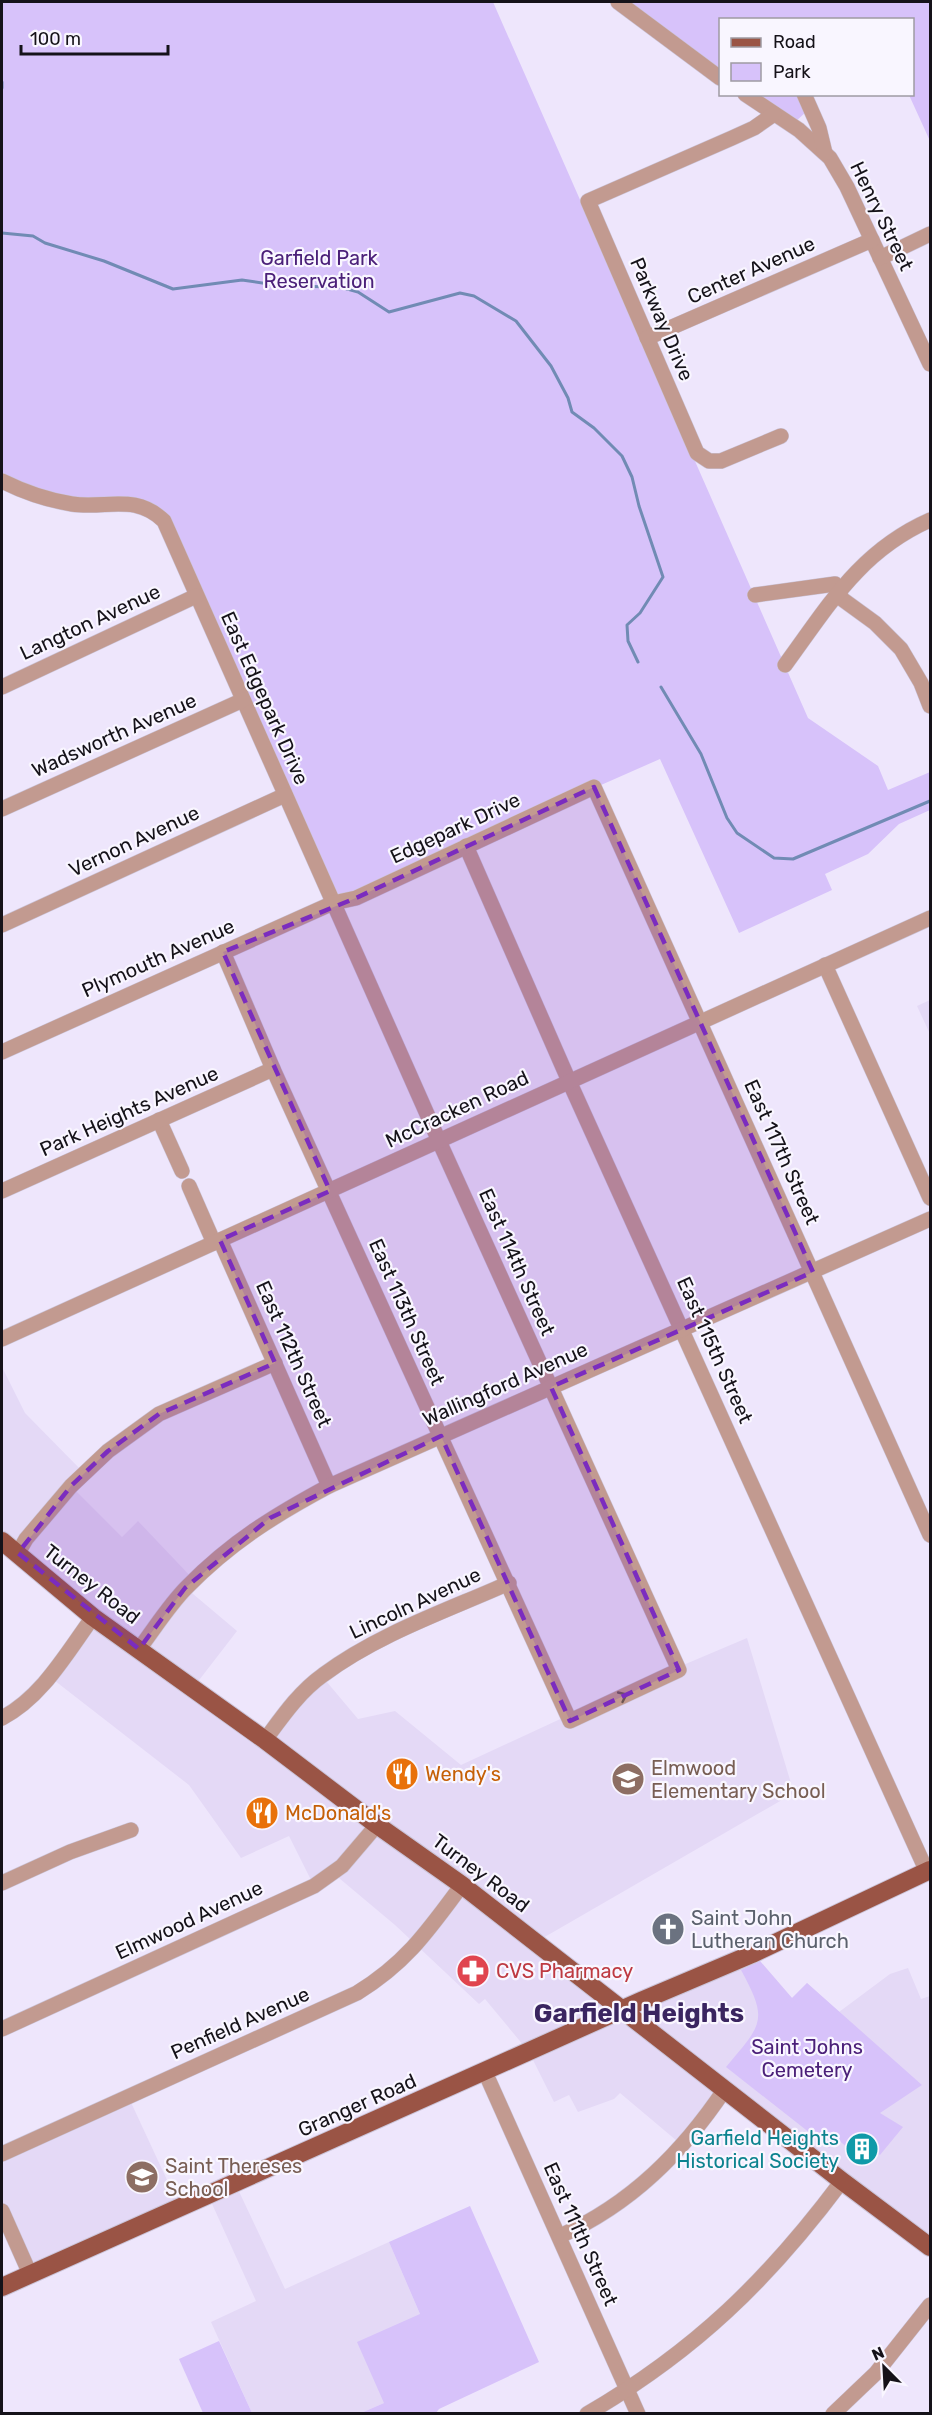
<svg xmlns="http://www.w3.org/2000/svg" width="932" height="2415" font-family="Rubik,sans-serif">
  <style>
    .built { fill: #e4d9f6 }
    .green { fill: #d7c2fa }
    .lines { fill: none; stroke-linecap: round; stroke-linejoin: round }
    .stream { stroke: #718bb4; stroke-width: 3 }
    .minor-casing { stroke: #cbc4d8; stroke-width: 16 }
    .major-casing { stroke: #cbc4d8; stroke-width: 20 }
    .minor { stroke: #c29a90; stroke-width: 15 }
    .major { stroke: #9a5445; stroke-width: 18 }
    .oneway { stroke: #6c5654 }
    .marked { fill: #7b2cbf; fill-opacity: 0.2; stroke: #7b2cbf; stroke-width: 4.5; stroke-dasharray: 12 8; stroke-linejoin: round }
    .labels { text-anchor: middle; stroke-width: 4.5; stroke-linejoin: round; paint-order: stroke }
    .street-label { font-size: 20px; fill: #151219; stroke: #f9f6ff }
    .park-label { font-size: 20px; fill: #4b2079; stroke: #f9f6ff }
    .education-label { font-size: 20px; fill: #785e54; stroke: #f9f6ff; text-anchor: start }
    .food-label { font-size: 20px; fill: #c56008; stroke: #f9f6ff; text-anchor: start }
    .worship-label { font-size: 20px; fill: #5b616d; stroke: #f9f6ff; text-anchor: start }
    .health-label { font-size: 20px; fill: #be3a42; stroke: #f9f6ff; text-anchor: start }
    .culture-label { font-size: 20px; fill: #0d838f; stroke: #f9f6ff; text-anchor: end }
    .district-label { font-size: 26px; font-weight: bold; fill: #3a2560; stroke: #f9f6ff }
  </style>
  <rect width="100%" height="100%" fill="#eee6fc"/>
  <g class="built">
    <path d="M 930,1000 L 930,1034 L 917,1006 Z"/>
    <path d="M 2,1367 L 25,1413 L 84,1473 L 71,1486 L 122,1537 L 138,1521 L 194,1580 L 186,1588 L 237,1631 L 193,1688 L 265,1740 L 321,1675 L 358,1719 L 395,1711 L 461,1765 L 610,1696 L 747,1638 L 794,1793 L 536,1942 L 621,2010 L 752,1954 L 760,1961 L 792,1998 L 807,1983 L 839,2012 L 890,1974 L 908,1968 L 921,1999 L 930,1996 L 930,2247 L 725,2089 L 683,2146 L 620,2093 L 614,2099 L 578,2112 L 569,2095 L 554,2102 L 529,2052 L 485,1999 L 479,2004 L 395,1925 L 333,1873 L 314,1886 L 289,1836 L 241,1858 L 189,1785 L 50,1677 L 93,1617 L 2,1541 Z"/>
    <path d="M 128,2096 L 180,2208 L 30,2274 L 2,2211 L 2,2154 Z"/>
    <path d="M 235,2183 L 285,2289 L 389,2242 L 420,2314 L 384,2403 L 361,2413 L 252,2413 L 211,2322 L 256,2301 L 208,2195 Z"/>
  </g>
  <g class="green">
    <path d="M 2,2 L 493,2 L 808,718 L 878,766 L 888,790 L 930,772 L 930,810 L 899,824 L 868,854 L 825,874 L 832,890 L 739,933 L 660,759 L 333,903 L 155,512 L 99,504 L 2,481 Z"/>
    <path d="M 618,2 L 930,2 L 930,141 L 909,95 L 912,94 L 912,20 L 720,20 L 720,78 Z"/>
    <path d="M 745,95 L 804,95 L 810,108 L 791,126 Z"/>
    <path d="M 760,1961 L 792,1998 L 807,1983 L 922,2085 L 880,2113 L 903,2127 L 880,2155 L 866,2145 L 868,2143 L 859,2136 L 848,2148 L 837,2139 L 829,2148 L 726,2067 C 762,2024 769,2021 741,1970 Z"/>
    <path d="M 470,2206 L 539,2362 L 439,2409 L 436,2413 L 361,2413 L 384,2403 L 357,2342 L 420,2314 L 389,2242 Z"/>
    <path d="M 219,2341 L 252,2413 L 203,2413 L 179,2359 Z"/>
  </g>
  <g class="lines">
    <g class="stream">
      <path d="M 2,82 L 2,88"/>
      <path d="M 2,233 L 33,236 L 45,243 L 104,261 L 173,289 L 242,280 L 282,286 L 340,287 L 358,292 L 389,312 L 460,293 L 474,296 L 516,321 L 551,366 L 568,398 L 572,412 L 594,428 L 622,456 L 632,477 L 639,506 L 663,577 L 640,613 L 627,625 L 628,641 L 638,662"/>
      <path d="M 661,687 L 701,754 L 727,818 L 737,833 L 774,858 L 793,859 L 930,801"/>
    </g>
    <g class="minor-casing">
      <g id="minor">
        <path d="M 618,2 L 720,78"/>
        <path d="M 745,94 L 799,130 L 830,158 L 847,187 L 930,364"/>
        <path d="M 804,94 L 819,128 L 825,153"/>
        <path d="M 774,114 L 754,128 L 732,138 L 588,201 L 697,453 L 709,461 L 721,461 L 781,436"/>
        <path d="M 880,258 L 930,234"/>
        <path d="M 647,338 L 872,240"/>
        <path d="M 2,481 C 24,492 47,500 72,504 C 107,509 135,493 164,521 L 439,1141 L 679,1670 L 570,1721 L 273,1069 L 223,952"/>
        <path d="M 755,595 L 835,584 L 842,599 L 875,623 L 901,649 L 921,683 L 930,706"/>
        <path d="M 785,665 C 829,605 860,551 930,520"/>
        <path d="M 2,687 L 196,596"/>
        <path d="M 2,809 L 243,700"/>
        <path d="M 466,846 L 569,1081 L 927,1872"/>
        <path d="M 2,925 L 285,795"/>
        <path d="M 825,965 L 930,1198"/>
        <path d="M 2,1052 L 333,903 L 356,898 L 594,787 L 930,1535"/>
        <path d="M 159,1120 L 182,1171"/>
        <path d="M 189,1186 L 214,1243"/>
        <path d="M 2,1191 L 273,1069"/>
        <path d="M 220,1240 L 329,1486"/>
        <path d="M 2,1339 L 930,918"/>
        <path d="M 18,1553 L 26,1539 L 71,1486 L 108,1451 L 159,1414 L 275,1363"/>
        <path d="M 139,1649 C 155,1628 169,1605 187,1587 C 231,1542 275,1515 329,1486 L 930,1219"/>
        <path d="M 2,1718 C 42,1697 66,1654 93,1617"/>
        <path d="M 265,1740 C 282,1717 299,1692 323,1675 C 378,1634 446,1611 509,1583"/>
        <path d="M 2,1883 L 70,1852 L 131,1830"/>
        <path d="M 2,2029 L 314,1886 L 342,1866 L 377,1825"/>
        <path d="M 485,2072 L 638,2414"/>
        <path d="M 2,2154 L 357,1993 C 406,1963 428,1931 462,1885"/>
        <path d="M 2,2211 L 30,2274"/>
        <path d="M 560,2236 C 631,2204 682,2153 725,2089"/>
        <path d="M 587,2414 C 695,2351 768,2280 842,2181"/>
        <path d="M 833,2414 L 876,2373 L 930,2305"/>
      </g>
    </g>
    <g class="major-casing">
      <g id="major">
        <path d="M 2,1541 L 93,1617 L 265,1740 L 377,1825 L 462,1885 L 842,2181 L 930,2247"/>
        <path d="M 2,2287 L 641,2001 L 752,1954 L 930,1870"/>
      </g>
    </g>
    <use href="#minor" class="minor"/>
    <use href="#major" class="major"/>
  </g>
  <defs><path id="oneway-chevron" d="M-2-3.5L2.5 0L-2 3.5" fill="none" stroke-width="1.6" stroke-linecap="round" stroke-linejoin="round" transform="scale(1.5)"/></defs>
  <use class="oneway" href="#oneway-chevron" transform="translate(623 1696) rotate(-25)"/>
  <path class="marked" d="M 594,787 L 813,1272 L 551,1387 L 679,1670 L 570,1721 L 441,1436 L 270,1518 L 185,1588 L 139,1649 L 18,1553 L 71,1486 L 108,1451 L 159,1414 L 275,1363 L 220,1240 L 330,1191 L 223,952 L 356,898 Z"/>
  <defs>
    <g id="restaurant-disc" transform="scale(1.725)"><circle r="9.5" fill="#e8710a" stroke="#f9f6ff"/><path d="M-5-6h1v4h1v-4h1v4h1v-4h1v5L-1.5 .5V6h-2V.5L-5-1ZM5-6V6H3V1.5H1.5Q1.5-4 5-6Z" fill="#fff"/></g>
    <g id="school-disc" transform="scale(1.725)"><circle r="9.5" fill="#8d6e63" stroke="#f9f6ff"/><path d="M0-5L7-2L0 1L-7-2ZM-4 1L0 2.5L4 1V4Q0 6-4 4Z" fill="#fff"/></g>
    <g id="church-disc" transform="scale(1.725)"><circle r="9.5" fill="#6b7280" stroke="#f9f6ff"/><path d="M-1.2-6h2.4v3.5h3.3v2.4h-3.3V6h-2.4V-.1h-3.3v-2.4h3.3Z" fill="#fff"/></g>
    <g id="pharmacy-disc" transform="scale(1.725)"><circle r="9.5" fill="#e0444e" stroke="#f9f6ff"/><path d="M-2-6h4v4h4v4h-4v4h-4v-4h-4v-4h4Z" fill="#fff"/></g>
    <g id="building-disc" transform="scale(1.725)"><circle r="9.5" fill="#0f9aa8" stroke="#f9f6ff"/><path d="M-4-6H4V6H1V3H-1V6H-4ZM-2.5-4.3h1.7v1.8h-1.7ZM.8-4.3h1.7v1.8H.8ZM-2.5-1h1.7V.8h-1.7ZM.8-1h1.7V.8H.8Z" fill="#fff"/></g>
  </defs>
  <g fill-rule="evenodd">
    <use href="#restaurant-disc" x="402" y="1774"/>
    <use href="#school-disc" x="628" y="1779"/>
    <use href="#restaurant-disc" x="262" y="1813"/>
    <use href="#church-disc" x="668" y="1929"/>
    <use href="#pharmacy-disc" x="473" y="1971"/>
    <use href="#building-disc" x="862" y="2149"/>
    <use href="#school-disc" x="142" y="2177"/>
  </g>
  <g class="labels">
    <g class="street-label">
      <text transform="translate(882 216) rotate(64)" y="7">Henry Street</text>
      <text transform="translate(751 270) rotate(-24)" y="7">Center Avenue</text>
      <text transform="translate(662 319) rotate(67)" y="7">Parkway Drive</text>
      <text transform="translate(90 622) rotate(-25)" y="7">Langton Avenue</text>
      <text transform="translate(265 698) rotate(66)" y="7">East Edgepark Drive</text>
      <text transform="translate(114 735) rotate(-24)" y="7">Wadsworth Avenue</text>
      <text transform="translate(455 828) rotate(-25)" y="7">Edgepark Drive</text>
      <text transform="translate(134 841) rotate(-25)" y="7">Vernon Avenue</text>
      <text transform="translate(158 958) rotate(-24)" y="7">Plymouth Avenue</text>
      <text transform="translate(457 1109) rotate(-25)" y="7">McCracken Road</text>
      <text transform="translate(129 1111) rotate(-24)" y="7">Park Heights Avenue</text>
      <text transform="translate(782 1152) rotate(66)" y="7">East 117th Street</text>
      <text transform="translate(517 1262) rotate(66)" y="7">East 114th Street</text>
      <text transform="translate(407 1312) rotate(66)" y="7">East 113th Street</text>
      <text transform="translate(715 1350) rotate(66)" y="7">East 115th Street</text>
      <text transform="translate(294 1354) rotate(66)" y="7">East 112th Street</text>
      <text transform="translate(505 1384) rotate(-24)" y="7">Wallingford Avenue</text>
      <text transform="translate(92 1584) rotate(38)" y="7">Turney Road</text>
      <text transform="translate(415 1603) rotate(-25)" y="7">Lincoln Avenue</text>
      <text transform="translate(481 1873) rotate(37)" y="7">Turney Road</text>
      <text transform="translate(189 1920) rotate(-25)" y="7">Elmwood Avenue</text>
      <text transform="translate(240 2023) rotate(-24)" y="7">Penfield Avenue</text>
      <text transform="translate(357 2105) rotate(-24)" y="7">Granger Road</text>
      <text transform="translate(581 2234) rotate(66)" y="7">East 111th Street</text>
    </g>
    <g class="park-label">
      <text x="319" y="265">Garfield Park<tspan x="319" dy="23">Reservation</tspan></text>
      <text x="807" y="2054">Saint Johns<tspan x="807" dy="23">Cemetery</tspan></text>
    </g>
    <g class="education-label">
      <text x="651" y="1775">Elmwood<tspan x="651" dy="23">Elementary School</tspan></text>
      <text x="165" y="2173">Saint Thereses<tspan x="165" dy="23">School</tspan></text>
    </g>
    <g class="food-label">
      <text x="425" y="1781">Wendy's</text>
      <text x="285" y="1820">McDonald's</text>
    </g>
    <g class="worship-label">
      <text x="691" y="1925">Saint John<tspan x="691" dy="23">Lutheran Church</tspan></text>
    </g>
    <g class="health-label">
      <text x="496" y="1978">CVS Pharmacy</text>
    </g>
    <g class="culture-label">
      <text x="839" y="2145">Garfield Heights<tspan x="839" dy="23">Historical Society</tspan></text>
    </g>
    <g class="district-label">
      <text x="639" y="2022">Garfield Heights</text>
    </g>
  </g>
  <rect width="932" height="2415" fill="none" stroke="#151219" stroke-width="6"/>
  <rect x="719" y="18" width="195" height="78" fill="#f9f6ff" stroke="#9e9ba3" stroke-width="1.5"/>
  <rect x="731" y="38" width="30" height="9" fill="#9a5445" stroke="#9e9ba3" stroke-width="1.5"/>
  <text x="773" y="48" font-size="18" fill="#151219">Road</text>
  <rect x="731" y="63" width="30" height="18" fill="#d7c2fa" stroke="#9e9ba3" stroke-width="1.5"/>
  <text x="773" y="78" font-size="18" fill="#151219">Park</text>
  <g transform="translate(884 2367) rotate(336)" stroke="#f9f6ff" stroke-width="4.5" paint-order="stroke">
  <path d="M0-4.5L10 22L0 15L-10 22Z" fill="#151219"/>
  <text y="-9" font-size="16" font-weight="bold" text-anchor="middle" fill="#151219">N</text>
  </g>
  <path d="M21 45v9h147v-9" fill="none" stroke="#151219" stroke-width="3"/>
  <text x="30" y="45" font-size="18" fill="#151219" stroke="#f9f6ff" stroke-width="4.5" paint-order="stroke">100 m</text>
</svg>
